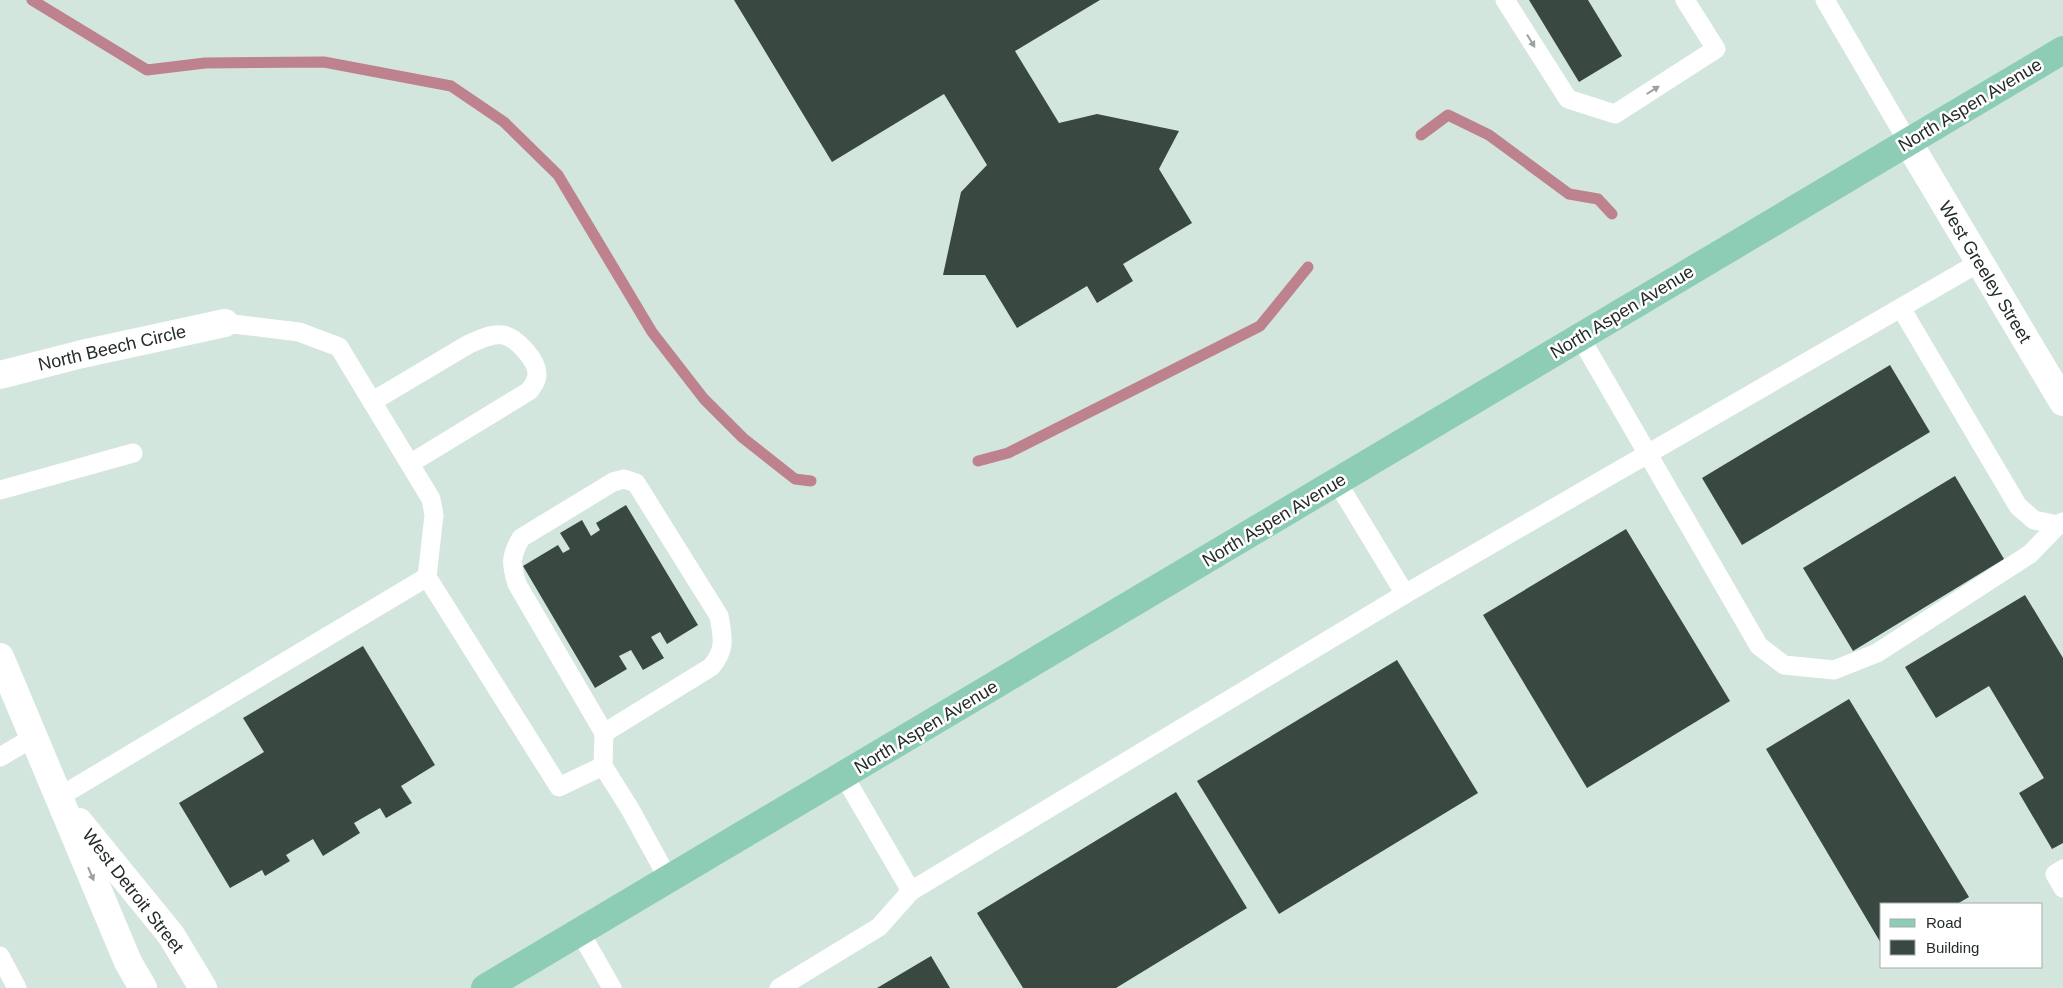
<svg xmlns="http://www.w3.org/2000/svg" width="2063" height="988" font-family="Helvetica,sans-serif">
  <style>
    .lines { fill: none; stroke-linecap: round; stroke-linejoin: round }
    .stream { stroke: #be818e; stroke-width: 11 }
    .building { fill: #394942 }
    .lane { stroke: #fff; stroke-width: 19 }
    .street { stroke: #fff; stroke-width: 28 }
    .primary { stroke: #8dcdb6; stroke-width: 28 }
    .oneway { fill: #9ca09e }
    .labels { text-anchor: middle; stroke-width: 5; stroke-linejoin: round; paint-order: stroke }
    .street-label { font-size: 18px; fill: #242c28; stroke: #fff }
  </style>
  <rect width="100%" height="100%" fill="#d2e6dd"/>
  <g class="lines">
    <g class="stream">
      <path d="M 32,0 L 147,70 L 205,63 L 324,62 L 451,86 L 504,122 L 558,175 L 652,332 L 704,399 L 743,438 L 795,479 L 811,481"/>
      <path d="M 1421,135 L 1448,115 L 1489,135 L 1569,194 L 1598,199 L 1612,214"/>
      <path d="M 978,461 L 1008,453 L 1260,326 L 1308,267"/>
    </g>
  </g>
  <g class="building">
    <path d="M 734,0 L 1100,0 L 1015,51 L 1059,123 L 1097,114 L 1179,131 L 1159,169 L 1192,223 L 1123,264 L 1133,281 L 1097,303 L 1087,286 L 1017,328 L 985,275 L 943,275 L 961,192 L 987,165 L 944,94 L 832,162 Z"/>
    <path d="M 1529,0 L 1588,0 L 1622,56 L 1579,82 Z"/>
    <path d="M 1890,365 L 1930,432 L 1742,545 L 1702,478 Z"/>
    <path d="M 1955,476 L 2004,559 L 1853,651 L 1803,568 Z"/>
    <path d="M 626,505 L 698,625 L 667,644 L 660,632 L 651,637 L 664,658 L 643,670 L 631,650 L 619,656 L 627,669 L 595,688 L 523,566 L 558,545 L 563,553 L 570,549 L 560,533 L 582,520 L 591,536 L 600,530 L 596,523 Z"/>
    <path d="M 1626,529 L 1730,701 L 1587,788 L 1483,615 Z"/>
    <path d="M 2025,595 L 2063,658 L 2063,843 L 2052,849 L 2019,793 L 2044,778 L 1989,686 L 1936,718 L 1905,667 Z"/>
    <path d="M 363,646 L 435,765 L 401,786 L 412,803 L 386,818 L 380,808 L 354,823 L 360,833 L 323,856 L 313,839 L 286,855 L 290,861 L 265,876 L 262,870 L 230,888 L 179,803 L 264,752 L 243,718 Z"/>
    <path d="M 1397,660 L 1478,793 L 1279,914 L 1197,781 Z"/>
    <path d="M 1849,699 L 1969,897 L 1957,904 L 1882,904 L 1882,945 L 1766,749 Z"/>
    <path d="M 1176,792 L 1247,908 L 1116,988 L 1023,988 L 977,913 Z"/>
    <path d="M 931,956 L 950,988 L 877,988 Z"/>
  </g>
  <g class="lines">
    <g class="lane">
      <path d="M 1505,0 L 1568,99 L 1615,114 L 1716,49 L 1685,0"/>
      <path d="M 1825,0 L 1908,142"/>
      <path d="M 1901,308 L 2018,506 L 2034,520 L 2058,525 L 2063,522"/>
      <path d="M 225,323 L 299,332 L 339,347 L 431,499 L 434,515 L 427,577"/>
      <path d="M 1580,337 L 1759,646 L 1784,665 L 1834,670 L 1877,653 L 2030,554 L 2058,525"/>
      <path d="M 373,401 L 469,344 C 479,340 491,333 503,335 C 516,337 537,360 537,374 C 537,381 533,386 529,391 L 411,463"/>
      <path d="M 0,490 L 133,453"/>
      <path d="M 1405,594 L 1980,262"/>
      <path d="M 0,757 L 34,737"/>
      <path d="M 603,766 L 604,733 L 711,667 C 726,650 723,638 719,616 L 636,483 L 624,479 L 613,482 L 521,538 C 510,557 511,564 517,584 L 604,733"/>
      <path d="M 844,776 L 911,891"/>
      <path d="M 59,797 L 427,577 L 559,787 L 603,766 L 630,809 L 669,880"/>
      <path d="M 2063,869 L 2055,874 L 2063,888"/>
      <path d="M 580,932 L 612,988"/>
      <path d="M 0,956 L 17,988"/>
      <path d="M 779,988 L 879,927 L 911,891 L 1405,594 L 1337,482"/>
    </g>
    <g class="street">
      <path d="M 1908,142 L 2063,402"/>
      <path d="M 0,375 L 82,354 L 225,323"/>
      <path d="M 0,657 L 128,962 L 143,988"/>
      <path d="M 79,822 L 171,935 L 203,988"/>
    </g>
    <path class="primary" d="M 485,988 L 2063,50"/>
  </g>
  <defs><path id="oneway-solid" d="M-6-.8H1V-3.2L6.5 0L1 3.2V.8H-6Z" transform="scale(1.25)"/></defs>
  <g class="oneway">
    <use href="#oneway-solid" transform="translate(1531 41) rotate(58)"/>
    <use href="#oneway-solid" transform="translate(1653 90) rotate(-32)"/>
    <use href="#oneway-solid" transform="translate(91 874) rotate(67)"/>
  </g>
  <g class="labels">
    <g class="street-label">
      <text transform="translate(1970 105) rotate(-31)" y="6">North Aspen Avenue</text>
      <text transform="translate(1985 272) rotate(59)" y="6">West Greeley Street</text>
      <text transform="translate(1622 312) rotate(-31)" y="6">North Aspen Avenue</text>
      <text transform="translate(112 348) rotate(-13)" y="6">North Beech Circle</text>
      <text transform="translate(1274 520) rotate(-31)" y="6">North Aspen Avenue</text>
      <text transform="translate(926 727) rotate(-31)" y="6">North Aspen Avenue</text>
      <text transform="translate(133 891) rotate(52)" y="6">West Detroit Street</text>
    </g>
  </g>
  <rect x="1880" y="903" width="162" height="65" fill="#ffffff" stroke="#a7aba9"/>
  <rect x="1890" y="919" width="25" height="8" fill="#8dcdb6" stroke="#a7aba9"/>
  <text x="1926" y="928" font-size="15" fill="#242c28">Road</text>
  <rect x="1890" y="940" width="25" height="15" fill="#394942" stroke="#a7aba9"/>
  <text x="1926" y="953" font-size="15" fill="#242c28">Building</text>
</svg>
